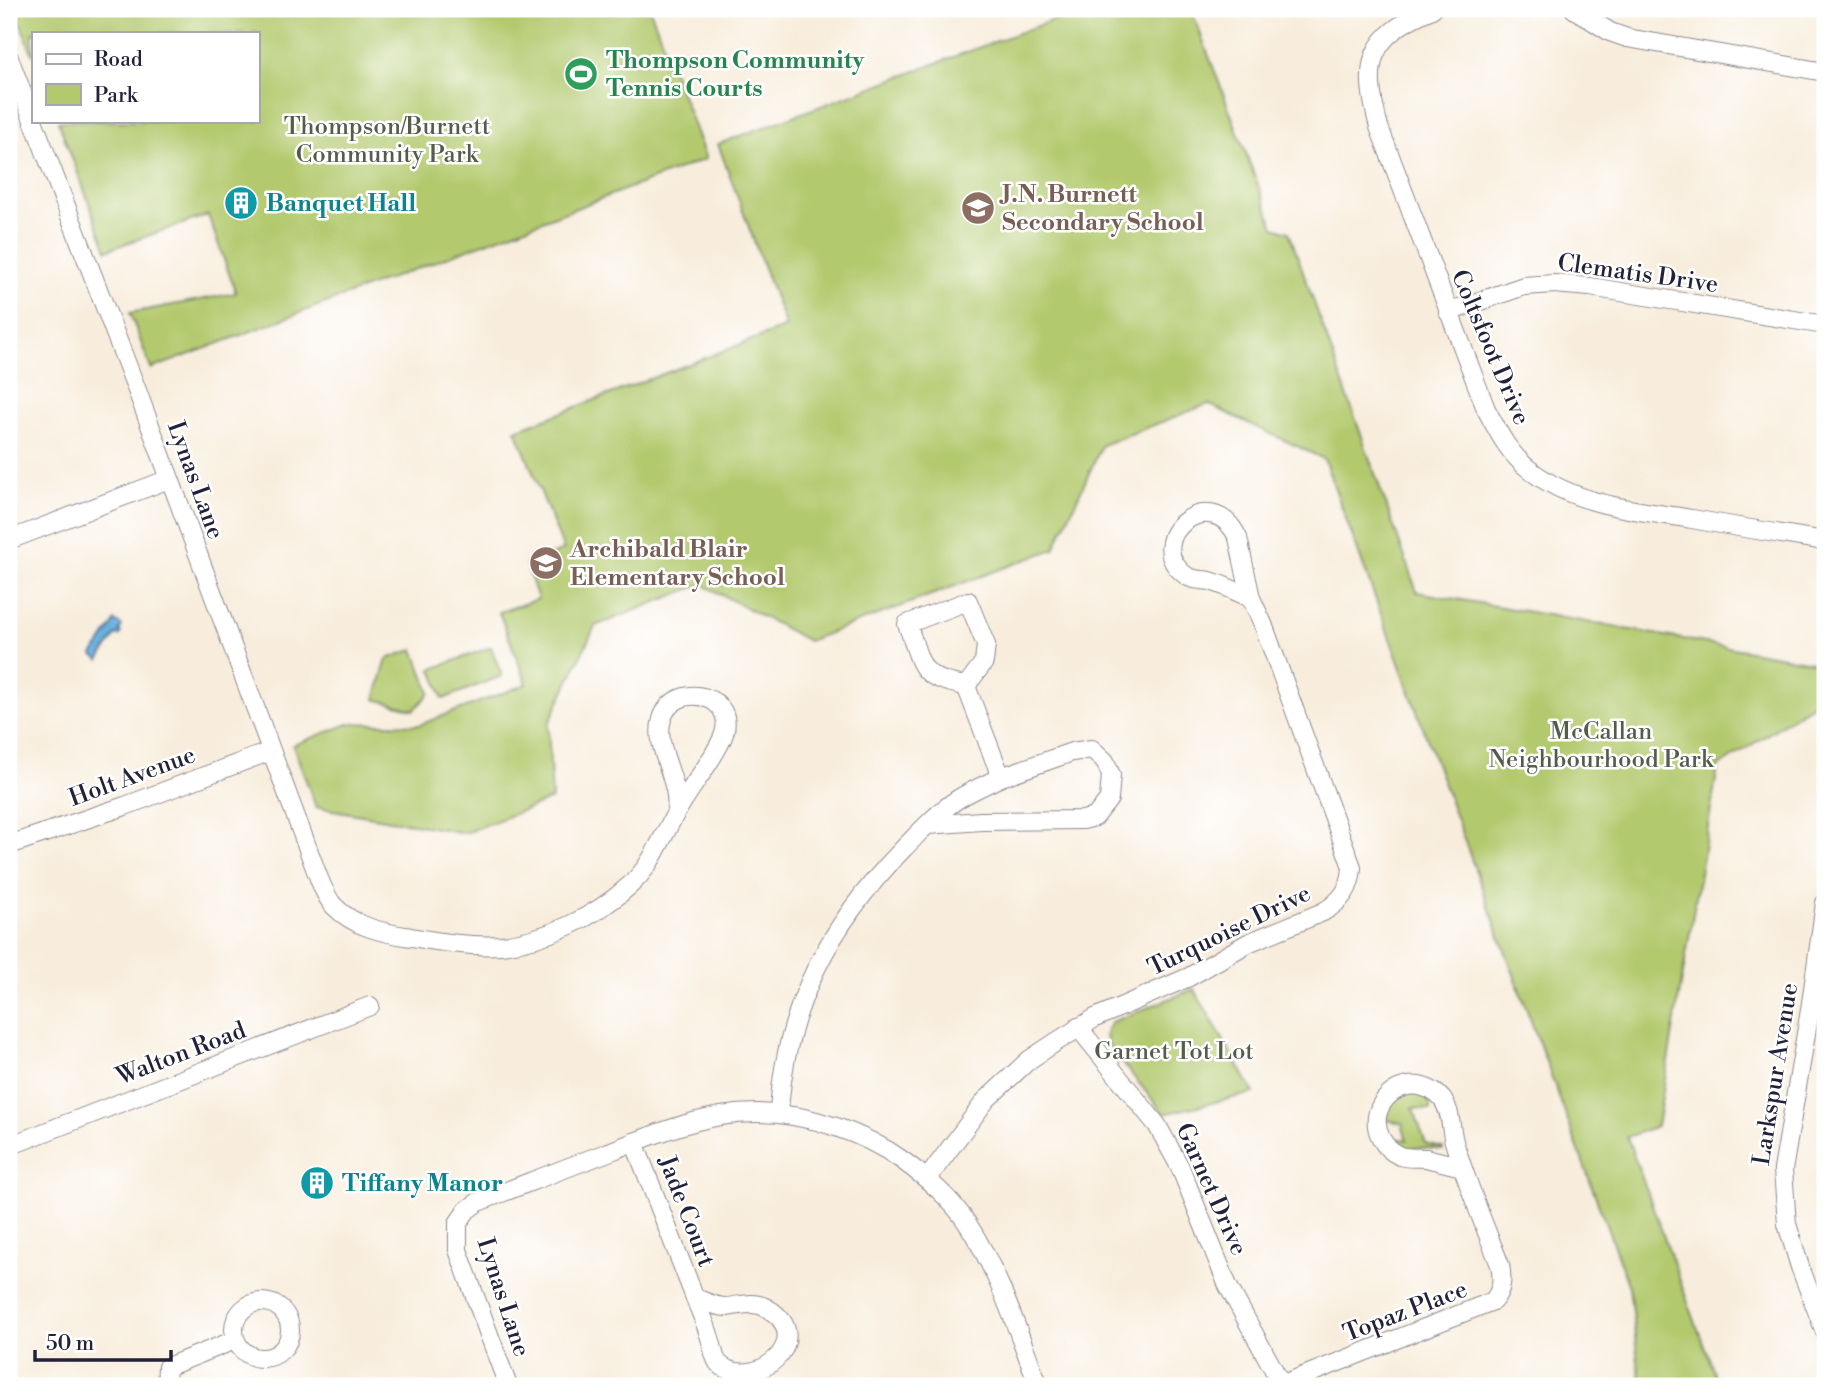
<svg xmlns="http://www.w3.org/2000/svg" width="1834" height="1395" font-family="'Libre Bodoni',serif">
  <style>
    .green { fill: #b2c96d; stroke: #6a7654; stroke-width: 2 }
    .water { fill: #64addb; stroke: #43688b; stroke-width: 2 }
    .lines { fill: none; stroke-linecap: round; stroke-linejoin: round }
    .minor-casing { stroke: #8d888c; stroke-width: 20 }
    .minor { stroke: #fff; stroke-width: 18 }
    .labels { text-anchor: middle; stroke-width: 5; stroke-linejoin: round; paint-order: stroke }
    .leisure-label { font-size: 24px; font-weight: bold; fill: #27864d; stroke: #fff; text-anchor: start }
    .park-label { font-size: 24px; fill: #545c4c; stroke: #fff }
    .education-label { font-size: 24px; font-weight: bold; fill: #785e54; stroke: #fff; text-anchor: start }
    .culture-label { font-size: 24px; font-weight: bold; fill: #0d838f; stroke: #fff; text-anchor: start }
    .street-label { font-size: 24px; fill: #22223b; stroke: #fff }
  </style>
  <rect width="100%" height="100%" fill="#fff"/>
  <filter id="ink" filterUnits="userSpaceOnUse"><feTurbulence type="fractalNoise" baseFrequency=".0143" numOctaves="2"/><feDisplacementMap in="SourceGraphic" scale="14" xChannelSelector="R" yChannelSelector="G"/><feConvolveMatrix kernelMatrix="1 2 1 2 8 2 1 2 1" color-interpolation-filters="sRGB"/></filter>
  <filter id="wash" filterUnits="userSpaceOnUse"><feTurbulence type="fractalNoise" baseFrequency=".00686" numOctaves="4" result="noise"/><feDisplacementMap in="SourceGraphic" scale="28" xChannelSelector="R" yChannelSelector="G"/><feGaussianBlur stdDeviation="1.57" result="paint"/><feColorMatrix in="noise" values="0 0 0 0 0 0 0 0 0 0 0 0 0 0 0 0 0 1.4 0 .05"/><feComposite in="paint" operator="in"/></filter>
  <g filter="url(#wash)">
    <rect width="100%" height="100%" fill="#f8eddc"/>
    <g class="green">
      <path d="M 15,9 L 650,9 L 706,159 L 151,369 L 130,313 L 236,293 L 208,215 L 107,250 L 58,121 L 257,121 L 257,33 L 33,33 L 33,56 Z"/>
      <path d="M 1083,9 L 1191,9 L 1274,227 L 1289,232 L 1417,592 L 1823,664 L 1825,658 L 1825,696 L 1718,767 L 1657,1126 L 1627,1137 L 1719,1386 L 1641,1386 L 1629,1287 L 1324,459 L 1208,404 L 1102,445 L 1054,549 L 808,641 L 702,584 L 595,626 L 548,725 L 552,799 L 465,833 L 316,807 L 293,745 L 351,723 L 419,725 L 527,684 L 499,612 L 538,599 L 526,564 L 564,550 L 516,430 L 786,327 L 718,144 Z"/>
      <path d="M 491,647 L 502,676 L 443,699 L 432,669 Z"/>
      <path d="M 414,649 L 430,693 L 414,710 L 375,699 L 387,659 Z"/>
      <path d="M 1194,989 L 1254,1093 L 1164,1114 L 1111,1049 C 1105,1039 1104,1032 1111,1022 Z"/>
      <path d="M 1410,1092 L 1425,1096 L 1430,1104 L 1430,1110 L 1413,1108 L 1426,1144 L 1443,1148 L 1443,1150 C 1437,1150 1432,1148 1426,1148 C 1412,1147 1398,1150 1389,1138 L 1407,1140 L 1402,1123 L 1382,1119 L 1393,1100 Z"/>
    </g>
    <path class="water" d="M 115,621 L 122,626 L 119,631 L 121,633 L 119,636 L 116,635 L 99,660 L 93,655 Z"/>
  </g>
  <g filter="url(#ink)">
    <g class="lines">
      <g class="minor-casing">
        <g id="minor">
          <path d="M 1432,9 C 1368,36 1362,63 1379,127 L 1486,409 C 1498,432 1509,454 1530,470 C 1576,506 1636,510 1692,519 C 1737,527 1781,534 1825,541"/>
          <path d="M 1574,9 L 1610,32 L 1627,38 L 1825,72"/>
          <path d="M 9,58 L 135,385 L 315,868 C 320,881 325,896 334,906 C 354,927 384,933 411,937 C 440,942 471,947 501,945 C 547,940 595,917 629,886 C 653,865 661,838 677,811 C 691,786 710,765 722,739 C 742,694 674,679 662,719 C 653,748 681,780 676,812"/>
          <path d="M 1448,312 L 1524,286 L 1554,284 L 1590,287 L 1825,325"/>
          <path d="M 9,540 L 169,479"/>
          <path d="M 968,601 L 986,645 L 984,662 L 966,686 C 917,678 923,666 907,624 Z"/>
          <path d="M 927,825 L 981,821 L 1083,820 L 1095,817 L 1109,799 L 1111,775 L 1105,761 L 1092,749 L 1072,752 L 1001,777"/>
          <path d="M 9,845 L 125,806 L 271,751"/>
          <path d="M 1825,903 L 1810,1010 L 1783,1170 L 1787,1224 L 1800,1267 L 1825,1332"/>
          <path d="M 1078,1027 L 1157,1125 L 1180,1167 L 1228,1286 L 1282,1385"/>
          <path d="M 779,1113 C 785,1006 830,924 903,849 C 921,831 938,812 958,799 C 972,790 987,784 1001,777 L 966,686"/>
          <path d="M 634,1142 L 695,1298"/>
          <path d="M 9,1146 L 370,1006"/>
          <path d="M 927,1179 L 986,1100 L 1029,1060 L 1056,1042 L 1095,1018 L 1189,977 L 1248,943 L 1323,912 C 1342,901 1351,888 1352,867 L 1263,624 L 1251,598 L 1238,538 C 1211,480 1141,540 1184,574 C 1192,581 1200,579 1210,581 C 1223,584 1238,593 1251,598"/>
          <path d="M 695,1298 C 705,1301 715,1307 726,1307 C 740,1306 753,1300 767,1308 C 820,1339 753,1395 718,1363 C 713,1355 713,1346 710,1338 C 706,1324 700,1311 695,1298 Z"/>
          <circle cx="262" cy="1330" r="28"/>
          <path d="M 166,1386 L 167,1367 L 235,1340"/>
          <path d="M 508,1386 L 458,1250 L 458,1223 L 467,1210 L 478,1202 C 520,1186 563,1169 606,1153 C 688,1121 748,1096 836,1127 C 860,1135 881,1145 902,1160 C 928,1179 952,1199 969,1226 C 1000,1275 1018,1333 1039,1386"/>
          <path d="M 1278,1386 L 1493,1301 C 1502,1290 1503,1280 1500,1265 C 1484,1225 1468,1186 1455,1145 C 1450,1130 1452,1111 1442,1099 C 1433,1088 1417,1083 1404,1087 C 1392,1090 1382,1100 1378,1112 C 1373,1129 1383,1149 1400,1156 C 1408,1159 1417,1157 1426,1158 C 1438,1161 1450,1164 1462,1167"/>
        </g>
      </g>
      <use href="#minor" class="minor"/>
    </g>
  </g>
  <defs>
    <g id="stadium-disc" transform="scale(1.75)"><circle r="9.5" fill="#2e9e5b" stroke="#fff"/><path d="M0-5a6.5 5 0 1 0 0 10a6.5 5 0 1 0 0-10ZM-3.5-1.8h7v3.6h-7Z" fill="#fff"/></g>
    <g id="building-disc" transform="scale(1.75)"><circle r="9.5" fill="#0f9aa8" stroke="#fff"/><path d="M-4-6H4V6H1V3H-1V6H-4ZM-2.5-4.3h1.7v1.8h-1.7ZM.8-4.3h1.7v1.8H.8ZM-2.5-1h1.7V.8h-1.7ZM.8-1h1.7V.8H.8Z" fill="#fff"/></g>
    <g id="school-disc" transform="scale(1.75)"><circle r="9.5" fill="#8d6e63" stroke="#fff"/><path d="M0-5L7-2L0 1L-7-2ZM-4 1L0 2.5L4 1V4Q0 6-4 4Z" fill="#fff"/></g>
  </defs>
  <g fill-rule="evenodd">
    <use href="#stadium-disc" x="581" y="74"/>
    <use href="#building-disc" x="241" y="203"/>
    <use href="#school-disc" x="978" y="208"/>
    <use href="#school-disc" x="546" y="563"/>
    <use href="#building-disc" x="317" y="1183"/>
  </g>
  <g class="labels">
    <g class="leisure-label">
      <text x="606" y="68">Thompson Community<tspan x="606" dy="28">Tennis Courts</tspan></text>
    </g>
    <g class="park-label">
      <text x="387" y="134">Thompson/Burnett<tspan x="387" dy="28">Community Park</tspan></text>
      <text x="1601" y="739">McCallan<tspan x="1601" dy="28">Neighbourhood Park</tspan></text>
      <text x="1174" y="1059">Garnet Tot Lot</text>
    </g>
    <g class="education-label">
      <text x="1002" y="202">J.N. Burnett<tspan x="1002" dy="28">Secondary School</tspan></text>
      <text x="570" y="557">Archibald Blair<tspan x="570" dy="28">Elementary School</tspan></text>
    </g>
    <g class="culture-label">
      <text x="266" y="211">Banquet Hall</text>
      <text x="342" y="1191">Tiffany Manor</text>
    </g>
    <g class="street-label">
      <text transform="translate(1638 273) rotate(8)" y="8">Clematis Drive</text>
      <text transform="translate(1491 347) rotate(67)" y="8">Coltsfoot Drive</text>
      <text transform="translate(196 480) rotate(70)" y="8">Lynas Lane</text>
      <text transform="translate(132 776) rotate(-20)" y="8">Holt Avenue</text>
      <text transform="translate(1229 930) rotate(-26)" y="8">Turquoise Drive</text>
      <text transform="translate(181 1053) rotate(-21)" y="8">Walton Road</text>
      <text transform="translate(1775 1074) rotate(-81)" y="8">Larkspur Avenue</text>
      <text transform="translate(1212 1189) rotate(66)" y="8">Garnet Drive</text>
      <text transform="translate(687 1211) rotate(69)" y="8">Jade Court</text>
      <text transform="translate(504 1297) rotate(72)" y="8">Lynas Lane</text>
      <text transform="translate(1405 1311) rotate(-21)" y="8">Topaz Place</text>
    </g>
  </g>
  <rect width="1834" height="1395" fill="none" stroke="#fff" stroke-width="35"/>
  <rect x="32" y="32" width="228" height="91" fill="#ffffff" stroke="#a7a7b1" stroke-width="2"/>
  <rect x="46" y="54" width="35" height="10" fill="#ffffff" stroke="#a7a7b1" stroke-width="2"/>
  <text x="94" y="66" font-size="21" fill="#22223b">Road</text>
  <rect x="46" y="84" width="35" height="21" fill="#b2c96d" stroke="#a7a7b1" stroke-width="2"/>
  <text x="94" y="102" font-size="21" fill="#22223b">Park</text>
  <path d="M35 1350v10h136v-10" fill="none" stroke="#22223b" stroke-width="3.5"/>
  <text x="46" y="1350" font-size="21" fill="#22223b" stroke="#ffffff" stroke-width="5" paint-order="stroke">50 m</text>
</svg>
